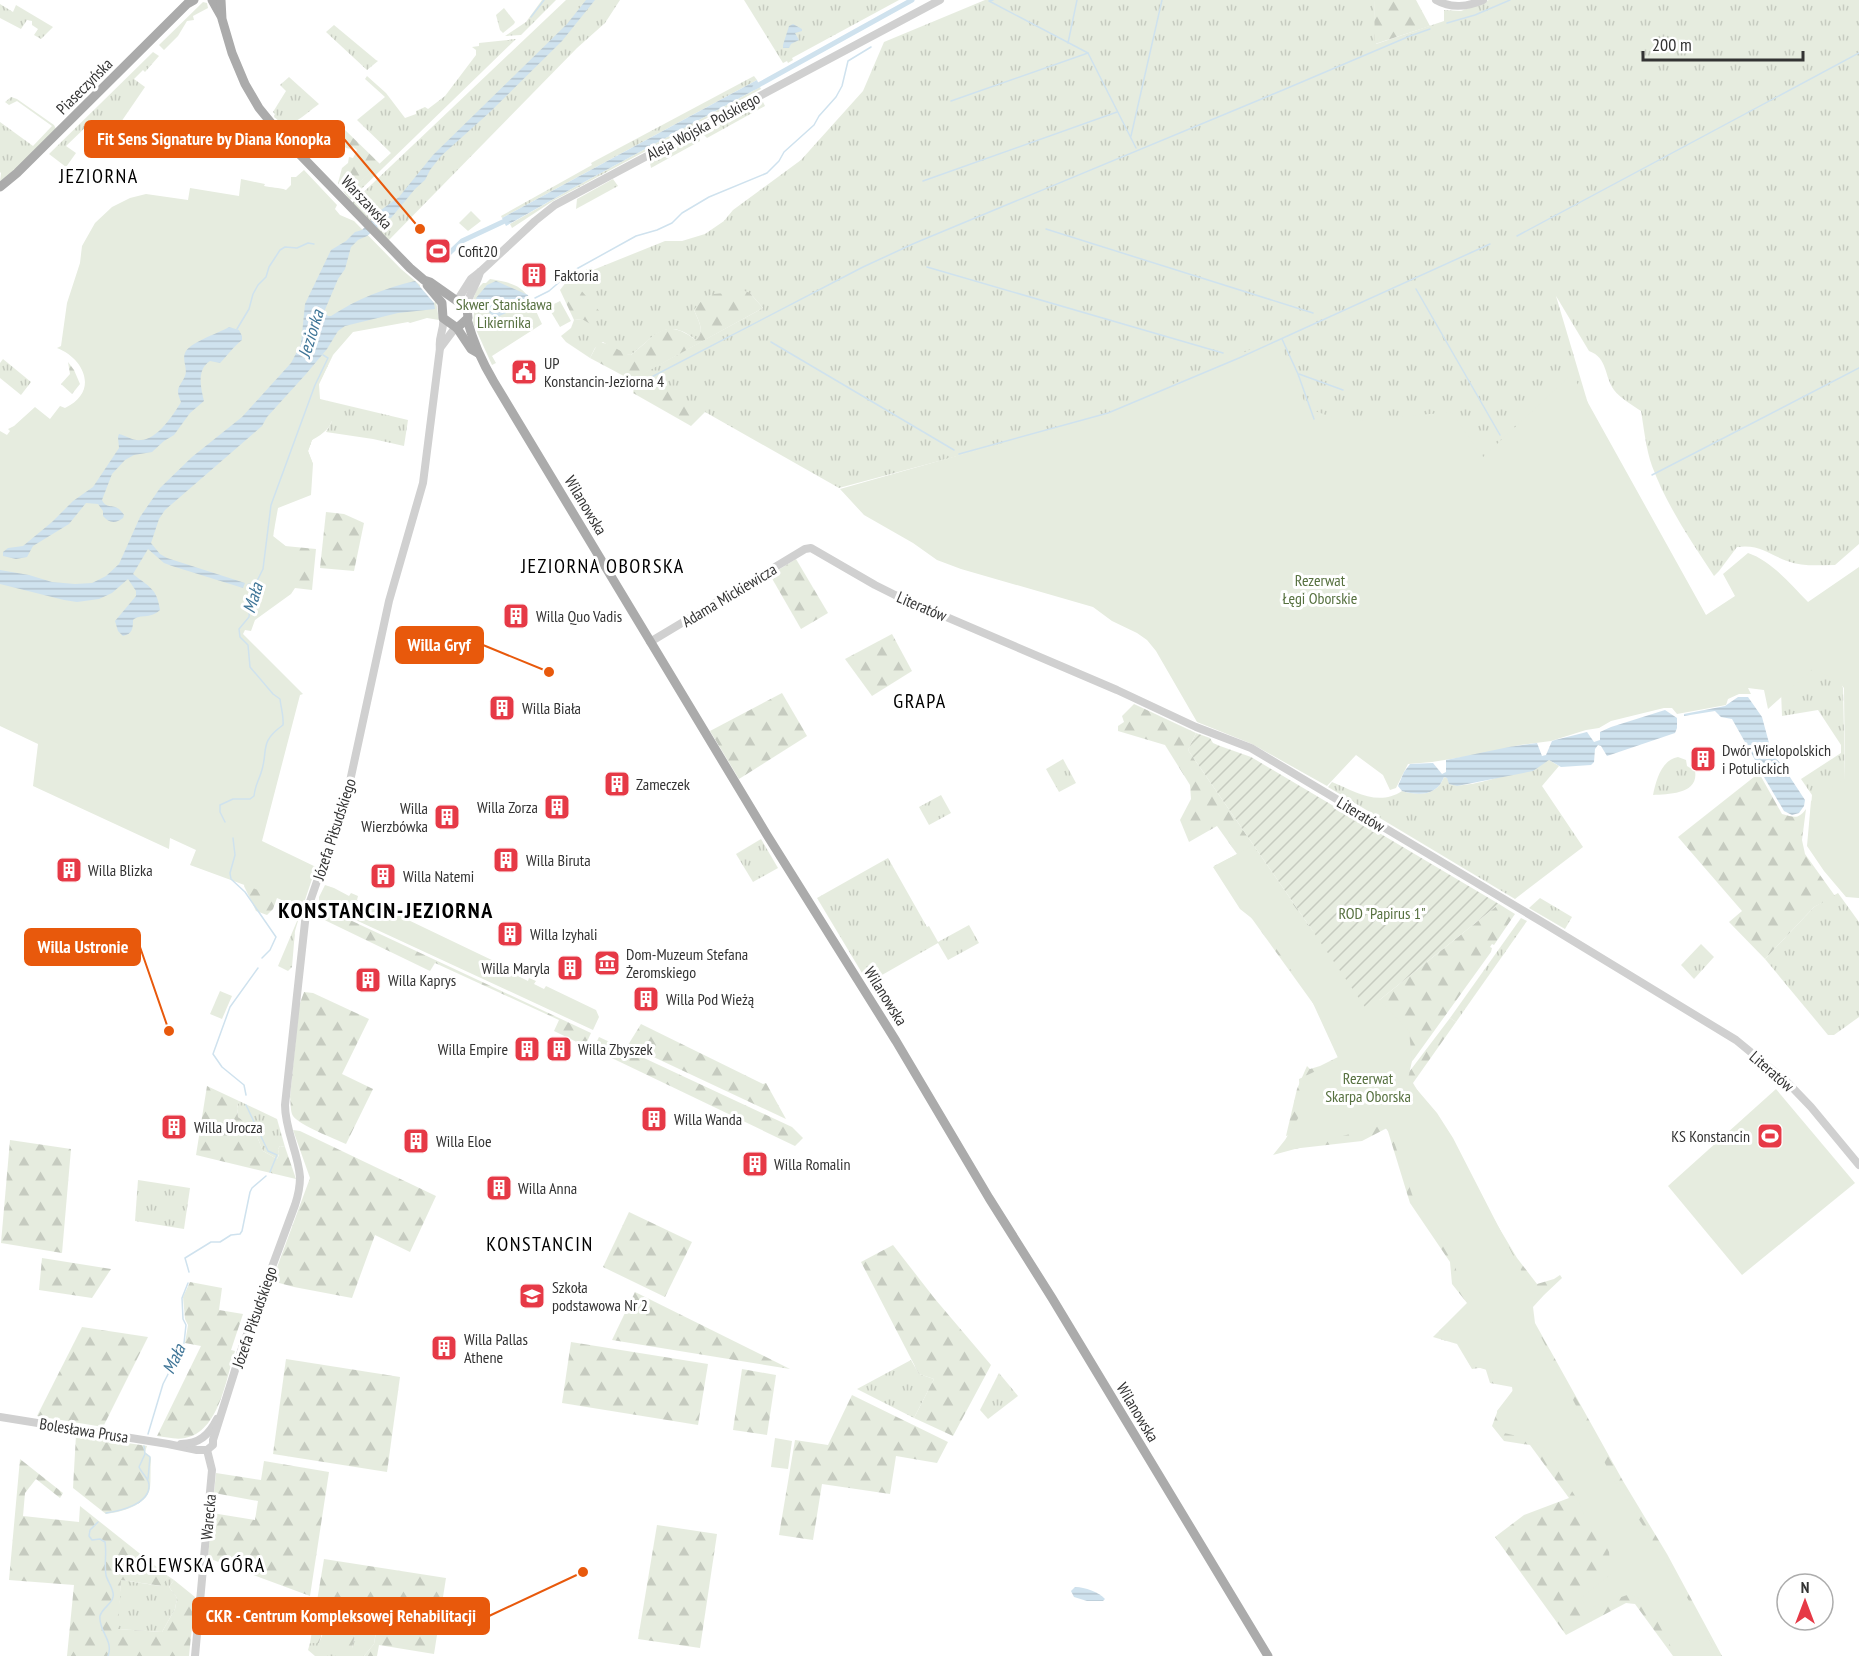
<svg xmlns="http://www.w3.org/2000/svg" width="1859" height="1656" font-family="'PT Sans Narrow',sans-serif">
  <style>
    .grass { fill: url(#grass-tufts) }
    .forest { fill: url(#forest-firs) }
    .park { fill: #e6ecdf }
    .garden { fill: url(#garden-furrows) }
    .water { fill: url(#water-rules) }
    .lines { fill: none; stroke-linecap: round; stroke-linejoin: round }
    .stream { stroke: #cfe2ee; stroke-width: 1.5 }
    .canal { stroke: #cfe2ee; stroke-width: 5 }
    .minor { stroke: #d0d0d0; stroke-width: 8 }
    .major { stroke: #ababab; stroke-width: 9 }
    .labels { text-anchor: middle; stroke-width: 6; stroke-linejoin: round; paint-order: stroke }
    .street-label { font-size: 16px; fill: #333; stroke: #fff }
    .poi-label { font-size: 16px; fill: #333; stroke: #fff; text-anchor: start }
    .park-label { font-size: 16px; fill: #56703f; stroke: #fff }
    .water-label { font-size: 18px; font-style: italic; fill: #3f7597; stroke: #fff }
    .quarter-label { font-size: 20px; letter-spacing: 1.5px; fill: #000; stroke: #fff }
    .district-label { font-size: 22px; font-weight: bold; letter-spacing: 1.5px; fill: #000; stroke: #fff }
    .leader { fill: none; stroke: #e8590c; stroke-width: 2 }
    .callout-dot { fill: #e8590c; stroke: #fff; stroke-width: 2 }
    .callout { fill: #e8590c; stroke: #e8590c; stroke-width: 2 }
    .callout-label { font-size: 18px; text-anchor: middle; font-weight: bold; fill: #fff }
  </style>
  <defs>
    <pattern id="grass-tufts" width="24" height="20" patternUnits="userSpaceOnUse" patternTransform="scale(1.5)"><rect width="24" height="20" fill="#e6ecdf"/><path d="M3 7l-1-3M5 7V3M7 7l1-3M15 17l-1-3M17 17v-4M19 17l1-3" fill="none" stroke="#c6cbc0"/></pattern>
    <pattern id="forest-firs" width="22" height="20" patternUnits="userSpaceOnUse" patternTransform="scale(1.5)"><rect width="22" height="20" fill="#e6ecdf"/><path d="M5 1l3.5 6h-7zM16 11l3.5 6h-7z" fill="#c6cbc0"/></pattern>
    <pattern id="garden-furrows" width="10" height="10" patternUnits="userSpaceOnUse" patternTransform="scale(1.5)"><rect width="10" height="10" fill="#e6ecdf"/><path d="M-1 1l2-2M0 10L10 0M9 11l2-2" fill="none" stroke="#c6cbc0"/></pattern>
    <pattern id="water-rules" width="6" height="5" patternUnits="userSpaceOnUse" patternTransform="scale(1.5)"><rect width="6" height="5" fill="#cfe2ee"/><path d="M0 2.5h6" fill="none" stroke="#b2c2cd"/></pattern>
  </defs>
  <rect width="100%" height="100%" fill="#fff"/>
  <g class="grass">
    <path d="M 542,0 L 556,0 L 521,35 L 505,36 L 526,22 Z"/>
    <path d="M 566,0 L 620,0 L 605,23 L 577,48 L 388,241 L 352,203 Z"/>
    <path d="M 744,0 L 899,0 L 792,58 L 793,60 L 788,63 L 787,61 L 783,63 Z"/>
    <path d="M 985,0 L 1374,0 L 1376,44 L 1444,21 L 1444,10 L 1461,11 L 1489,0 L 1859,0 L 1859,544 L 1835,565 C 1819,565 1803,567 1787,561 C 1768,554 1760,544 1737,547 L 1719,571 L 1714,576 C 1691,541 1667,506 1652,466 C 1646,449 1644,429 1641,411 C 1632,405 1620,398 1614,390 C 1604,376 1608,358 1589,351 L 1556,296 L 1589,407 L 1535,446 L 1478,459 L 1397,428 L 1106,416 L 839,488 L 640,375 L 763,308 L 750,293 L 731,294 L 694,310 C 698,320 706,332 696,340 C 666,316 655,336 631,355 L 622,354 L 603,342 L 595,348 L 590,358 L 566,342 L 561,336 L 571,328 L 574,320 L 582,319 L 572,280 L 593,270 L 665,241 L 682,241 L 705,234 L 724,221 L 733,210 L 801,160 L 863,91 L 884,42 Z"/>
    <path d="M 203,2 L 207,3 L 208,8 L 193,16 L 194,20 L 187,21 L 178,36 L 164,50 L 159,45 Z"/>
    <path d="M 0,4 L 13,12 L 16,5 L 53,27 L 41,39 L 34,35 L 38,29 L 32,25 L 32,21 L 27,20 L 21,29 L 0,18 Z"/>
    <path d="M 504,8 L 515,22 L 514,24 L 503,33 L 500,30 L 496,15 Z"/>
    <path d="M 334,25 L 376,60 L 378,61 L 367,70 L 326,32 Z"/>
    <path d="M 516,39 L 351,199 L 350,200 L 343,191 L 348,193 L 391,153 L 357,120 L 385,97 L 365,79 L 367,76 L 386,93 L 405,118 L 416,114 L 416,111 L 425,107 L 428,109 L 445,96 L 476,55 L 476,50 L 472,47 L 479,46 L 479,43 Z"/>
    <path d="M 153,52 L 159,56 L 145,72 L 143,70 L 134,79 L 145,87 L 108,141 L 102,138 L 95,147 L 92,145 L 102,131 L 90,123 L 66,146 L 76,153 L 66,167 L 49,154 Z"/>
    <path d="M 754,76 L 757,80 L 502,218 L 501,216 L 592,165 L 591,163 Z"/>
    <path d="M 289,77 L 319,104 C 309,111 295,125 284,125 L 274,117 L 275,114 L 273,112 L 286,91 L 280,85 Z"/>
    <path d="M 760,87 L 761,89 L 553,201 L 512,228 L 510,224 L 573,188 Z"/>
    <path d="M 11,97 L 17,99 L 54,125 L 56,129 L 30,157 L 0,182 L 1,173 L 0,172 L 0,122 L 33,146 L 52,126 L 17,101 L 9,105 L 5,102 Z"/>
    <path d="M 759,102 L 763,102 L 765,106 L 707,138 L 704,135 L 705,131 L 708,129 Z"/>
    <path d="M 696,136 L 699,137 L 700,141 L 651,168 L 650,163 L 651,160 Z"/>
    <path d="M 613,179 L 618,186 L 576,209 L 577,199 Z"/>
    <path d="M 333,355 L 319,384 L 320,399 L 408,420 L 404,446 L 373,439 L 326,432 L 332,421 L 312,440 L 308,451 L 313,464 L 291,464 L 277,501 L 299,422 Z"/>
    <path d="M 3,359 L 31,382 L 21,395 L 0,378 L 0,363 Z"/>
    <path d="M 1812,666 L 1841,682 L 1843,688 L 1845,780 L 1810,820 L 1812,795 L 1801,779 L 1841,753 L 1841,745 L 1818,710 L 1782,716 L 1781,691 Z"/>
    <path d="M 1678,757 L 1686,760 L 1687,766 L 1695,771 C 1699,794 1669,794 1653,795 C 1656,781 1661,760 1678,757 Z"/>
    <path d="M 1063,759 L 1076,783 L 1059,792 L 1046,769 Z"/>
    <path d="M 1549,760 L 1559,766 L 1542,786 L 1583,847 L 1515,899 L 1328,787 L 1332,782 C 1354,791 1378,807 1402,791 C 1419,796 1437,796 1444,777 L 1447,778 L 1450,784 C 1468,791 1529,767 1549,760 Z"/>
    <path d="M 941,795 L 951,813 L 929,825 L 919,807 Z"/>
    <path d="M 761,839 L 778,868 L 753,882 L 736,854 Z"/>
    <path d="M 888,858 L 927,927 L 929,926 L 938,942 L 969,925 L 979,943 L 948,960 L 938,943 L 868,983 L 817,898 Z"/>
    <path d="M 1838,893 L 1859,922 L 1859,1017 L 1834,1035 L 1828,1035 L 1765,959 L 1814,907 Z"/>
    <path d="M 1540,898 L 1572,917 L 1565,929 L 1529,908 Z"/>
    <path d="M 300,914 L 295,931 L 292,967 L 288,971 L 278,966 Z"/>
    <path d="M 1521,918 L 1527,921 L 1456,1022 L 1450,1018 Z"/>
    <path d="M 1701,944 L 1714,957 L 1694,979 L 1681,965 Z"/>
    <path d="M 239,1101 L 277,1119 L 285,1147 L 280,1146 L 278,1149 L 279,1154 L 277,1159 L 263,1151 L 254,1129 L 238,1117 L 237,1108 Z"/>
    <path d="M 138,1180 L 190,1188 L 184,1229 L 135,1221 Z"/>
    <path d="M 911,1360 L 919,1374 L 934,1379 L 914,1418 L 857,1389 Z"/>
    <path d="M 999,1373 L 1018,1396 L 988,1419 L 980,1410 Z"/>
    <path d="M 168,1576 L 174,1580 L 169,1587 L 177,1598 L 175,1609 L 162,1632 L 117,1629 L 121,1580 L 161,1586 Z"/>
    <path d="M 358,1622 L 377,1625 L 374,1644 L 364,1656 L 315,1656 L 308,1650 L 310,1643 L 319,1643 L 324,1631 L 352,1648 Z"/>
  </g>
  <g class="forest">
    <path d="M 1374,0 L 1416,0 L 1430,26 L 1375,44 Z"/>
    <path d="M 343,128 L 380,164 L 347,194 L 338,183 L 342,168 L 348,163 L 349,157 L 353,158 L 357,150 L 353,147 L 351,149 L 346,148 L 330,132 Z"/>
    <path d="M 592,267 L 593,270 L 572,280 L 601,313 L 592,325 L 582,319 L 574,320 L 560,290 L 570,277 Z"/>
    <path d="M 742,290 L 750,293 L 763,308 L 641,375 L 706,411 L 691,426 L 633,393 L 635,382 L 590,358 L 598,343 C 610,341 619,353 631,355 C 657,335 663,316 696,340 C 706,332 698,320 694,310 C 713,284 720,299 742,290 Z"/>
    <path d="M 68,362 L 74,370 L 80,384 L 72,394 L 61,384 L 70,374 Z"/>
    <path d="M 326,512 L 344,514 L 364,523 L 354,571 L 320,568 Z"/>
    <path d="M 275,523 L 273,537 L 285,546 L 316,549 L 312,590 L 295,588 L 270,552 Z"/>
    <path d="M 796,559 L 828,613 L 801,629 L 770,575 Z"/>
    <path d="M 892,634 L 912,671 L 872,696 L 845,659 Z"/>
    <path d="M 782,693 L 807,736 L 739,779 L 710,731 Z"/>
    <path d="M 1134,704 L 1196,733 L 1188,750 L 1367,1010 L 1499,904 L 1515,914 L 1494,945 L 1492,944 L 1490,947 L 1492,948 L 1491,952 L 1414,1059 L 1400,1075 L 1294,1134 L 1286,1136 L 1297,1089 L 1307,1066 L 1310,1069 L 1320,1066 L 1348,1052 L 1214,866 L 1237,854 L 1217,826 L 1189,842 L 1180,820 L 1191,799 L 1190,785 L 1165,745 L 1118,731 L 1118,726 L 1124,722 L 1122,716 Z"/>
    <path d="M 1759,773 L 1782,814 C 1794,817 1798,820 1806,809 L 1802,840 L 1805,854 L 1835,896 L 1814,907 L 1765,959 L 1729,922 L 1742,911 L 1678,837 Z"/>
    <path d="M 246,877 L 297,907 L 277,898 L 273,909 L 267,915 L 256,911 L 244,886 Z"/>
    <path d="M 318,905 L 591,1033 L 585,1046 L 554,1031 L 559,1020 L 435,963 L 430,971 L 310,913 L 313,907 Z"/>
    <path d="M 304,992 L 313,993 L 369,1019 L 342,1074 L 373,1089 L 346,1144 C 335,1139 299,1125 293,1116 C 290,1111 291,1103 290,1097 L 299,1006 Z"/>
    <path d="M 1450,1018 L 1456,1022 L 1413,1083 L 1517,1258 L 1537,1284 L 1554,1279 L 1560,1275 L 1562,1278 L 1544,1295 L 1533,1307 L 1535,1323 L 1623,1481 L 1667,1554 L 1722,1656 L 1673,1656 L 1635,1604 L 1626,1603 L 1566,1635 L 1495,1537 L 1524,1515 L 1569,1498 L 1530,1445 L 1504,1441 L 1492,1426 L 1498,1410 L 1514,1401 L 1512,1387 L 1490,1383 L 1485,1367 L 1472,1369 L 1457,1344 L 1433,1337 L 1467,1303 L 1452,1284 L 1450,1262 L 1410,1203 L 1387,1128 L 1362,1141 L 1292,1149 L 1403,1080 Z"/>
    <path d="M 641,1024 L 763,1084 L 766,1083 L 786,1119 L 628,1045 Z"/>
    <path d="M 599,1037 L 792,1127 L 803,1138 L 795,1146 L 593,1049 Z"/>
    <path d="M 207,1086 L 239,1101 L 237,1108 L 238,1117 L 254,1129 L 263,1151 L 277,1159 L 279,1155 L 278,1149 L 280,1146 L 285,1147 L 296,1179 L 196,1155 Z"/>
    <path d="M 293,1130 L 300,1131 L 436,1196 L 410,1252 L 375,1235 L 352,1298 L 294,1287 L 272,1281 L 310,1178 Z"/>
    <path d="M 10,1140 L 71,1149 L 62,1253 L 1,1243 Z"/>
    <path d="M 629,1212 L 692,1242 L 665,1297 L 603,1267 Z"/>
    <path d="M 893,1245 L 935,1299 L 991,1365 L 953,1436 L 914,1418 L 934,1379 L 919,1374 L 861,1262 Z"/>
    <path d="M 42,1258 L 111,1269 L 92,1298 L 39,1290 Z"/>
    <path d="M 190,1282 L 222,1288 L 219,1310 L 243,1314 L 231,1350 L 235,1351 C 226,1379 219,1432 185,1438 C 176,1440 166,1437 157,1436 L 201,1346 L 185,1343 L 188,1325 L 185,1319 L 183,1297 Z"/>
    <path d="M 635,1292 L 790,1369 L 612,1340 Z"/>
    <path d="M 82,1327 L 148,1337 L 103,1427 L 37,1416 Z"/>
    <path d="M 571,1342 L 708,1364 L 698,1425 L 562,1403 Z"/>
    <path d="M 286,1359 L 400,1377 L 387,1472 L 273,1454 Z"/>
    <path d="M 742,1369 L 776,1375 L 767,1435 L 733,1430 Z"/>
    <path d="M 852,1395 L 948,1442 L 937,1463 L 896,1456 L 890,1494 L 822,1484 L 813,1540 L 779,1535 L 795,1440 L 828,1445 Z"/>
    <path d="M 76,1435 L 147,1446 L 145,1452 L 150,1456 L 151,1459 C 150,1469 151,1479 150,1488 C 147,1506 120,1512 106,1514 L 73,1488 Z"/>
    <path d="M 20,1459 L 63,1493 L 60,1498 L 36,1479 L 25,1493 L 23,1516 L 79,1522 L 80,1506 L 168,1576 L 162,1586 L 121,1580 L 118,1629 L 162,1632 L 175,1609 L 177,1598 L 169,1587 L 174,1580 L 195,1597 L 189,1656 L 67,1656 L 74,1585 L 9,1580 Z"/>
    <path d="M 264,1461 L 329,1472 L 310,1596 L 208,1558 L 212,1513 L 255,1520 L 258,1501 L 214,1493 L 216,1473 L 261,1480 Z"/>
    <path d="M 657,1525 L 717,1534 L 700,1648 L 638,1639 Z"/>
    <path d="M 324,1559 L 446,1578 L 434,1654 L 379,1645 L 377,1656 L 364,1656 L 374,1644 L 377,1626 L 358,1623 L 352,1648 L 345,1651 L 334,1648 L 327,1640 L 327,1632 L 324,1631 L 322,1633 L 319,1643 L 310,1643 Z"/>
  </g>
  <g class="park">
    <path d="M 304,170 L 337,205 L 335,209 L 340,215 L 354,221 L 401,269 L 420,285 L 420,288 L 434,303 L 436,301 L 439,320 L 427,318 L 410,323 L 408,322 L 353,332 L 333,355 L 319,384 L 319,398 C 339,417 334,428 312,440 L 308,451 L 313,464 L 311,495 L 278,508 L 273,536 L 292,551 L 297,585 L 291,594 L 255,620 L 251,631 L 245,630 L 243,634 L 303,694 L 300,695 L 262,841 L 316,867 L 302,909 L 277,897 L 190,865 L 196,850 L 170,838 L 169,849 L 33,786 L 38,744 L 0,726 L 0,431 L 7,435 L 10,431 L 8,429 L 14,426 L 35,407 L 50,419 L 60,406 L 65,408 C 99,392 85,359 57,348 L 61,346 L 67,303 L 80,263 L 82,246 L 95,223 L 112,207 L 130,198 L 146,194 L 188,200 L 190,188 L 239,196 L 241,179 L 265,184 L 264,186 C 271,188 279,187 286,190 L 291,185 L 291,177 L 296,177 Z"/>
    <path d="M 471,211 L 481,221 L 468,231 L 459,223 Z"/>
    <path d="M 490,279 C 526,284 528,293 542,324 L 492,356 L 496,363 L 492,365 L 473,323 L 474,312 L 472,302 L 477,289 L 483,283 L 486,283 Z"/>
    <path d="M 560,301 L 571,321 L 560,327 L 548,307 Z"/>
    <path d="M 1278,337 L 1307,408 L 1345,422 L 1451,412 L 1483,457 L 1572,374 L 1706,615 L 1735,596 L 1723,574 L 1748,553 C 1772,561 1791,585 1808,602 L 1859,567 L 1859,898 L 1846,897 L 1824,871 L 1807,846 L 1811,801 L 1845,779 L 1844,688 L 1840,683 L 1814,668 L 1768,709 L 1764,690 L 1748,688 L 1751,694 L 1739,694 L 1728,699 L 1726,705 L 1677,714 L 1672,708 L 1664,708 L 1611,721 L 1599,728 L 1586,730 L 1551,741 L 1520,745 L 1482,754 L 1432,762 L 1408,764 L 1396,788 L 1390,790 L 1383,775 L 1356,755 L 1327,786 L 1252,744 L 1197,722 L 1156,651 L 1147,640 L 1137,633 L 1112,621 L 1093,607 L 961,569 L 937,560 L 913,543 L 864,515 L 840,489 L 1108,413 Z"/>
    <path d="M 1252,846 L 1309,927 L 1409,1031 L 1412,1061 L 1408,1079 L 1437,1113 L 1453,1138 L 1535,1298 L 1525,1305 L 1612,1477 L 1680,1584 L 1718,1656 L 1676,1656 L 1651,1610 L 1643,1601 L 1630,1594 L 1587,1609 L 1581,1598 L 1611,1574 L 1609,1552 L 1597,1529 L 1584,1515 L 1579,1502 L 1543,1446 L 1531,1439 L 1504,1433 L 1499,1424 L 1497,1411 L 1517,1385 L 1494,1379 L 1487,1370 L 1470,1365 L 1456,1340 L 1442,1340 L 1439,1331 L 1472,1301 L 1458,1280 L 1452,1248 L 1437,1235 L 1414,1200 L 1392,1136 L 1383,1125 L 1273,1155 L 1285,1140 L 1300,1115 L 1294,1101 L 1300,1093 L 1299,1079 L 1339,1060 L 1311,999 L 1259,924 L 1240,909 L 1213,867 Z"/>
    <path d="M 325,885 L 334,888 L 349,896 L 351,893 L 358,896 L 357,900 L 377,909 L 379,906 L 519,973 L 518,976 L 528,981 L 529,978 L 536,981 L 534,984 L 544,989 L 546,986 L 596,1010 L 599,1017 L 593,1030 L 319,903 L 319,897 Z"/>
    <path d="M 220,991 L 232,996 L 222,1019 L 210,1014 Z"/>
    <path d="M 1776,1089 L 1855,1183 L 1742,1275 L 1668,1186 Z"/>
    <path d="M 775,1438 L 792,1441 L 788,1469 L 771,1467 Z"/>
  </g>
  <path class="garden" d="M 1196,733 L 1210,738 L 1213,743 L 1220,746 L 1251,757 L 1499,904 L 1367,1010 L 1188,750 Z"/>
  <g class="water">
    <path d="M 586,0 L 595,0 L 562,41 L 490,112 L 441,156 L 430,170 L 425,180 L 415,189 L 391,218 L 389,218 L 367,236 L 358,240 L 351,247 L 345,269 L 338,279 L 324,312 L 328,316 L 331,316 C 357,299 385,288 415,281 L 434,303 L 435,309 L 398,313 L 345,326 L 338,331 L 327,349 L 306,374 L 267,417 L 262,426 L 165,510 L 159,519 L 151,543 L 160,554 L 167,558 L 245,583 L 243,588 L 172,566 L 164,563 L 148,549 L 133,574 C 149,587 157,588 160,610 C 149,620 141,613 133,620 C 133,629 132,634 123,636 L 118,631 L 115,621 L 136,596 L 136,591 L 128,579 L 112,593 L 99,599 L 77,602 L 64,600 L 0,584 L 0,570 L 29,575 L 52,582 L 75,584 L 92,583 L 106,576 L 119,564 L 140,517 L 160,488 L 192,457 L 242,417 L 291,363 L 301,344 L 305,304 L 331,250 L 346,241 L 355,232 L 362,230 L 381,210 L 399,197 L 433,155 L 567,24 Z"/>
    <path d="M 793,24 L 802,29 L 802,31 L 795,33 L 799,40 L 791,44 L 789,48 L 783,48 L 783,45 L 789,26 Z"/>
    <path d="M 757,80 L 760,87 L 573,188 L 506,226 L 502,218 Z"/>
    <path d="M 496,281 L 528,295 L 529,299 L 515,309 L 495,318 L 478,302 L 476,298 L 487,285 Z"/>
    <path d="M 229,327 L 239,330 L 242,336 L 242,340 C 233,347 228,355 220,363 L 210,361 C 196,370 201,388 204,401 L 190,413 L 174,435 L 164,441 L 152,452 L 134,455 L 125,460 L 112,474 L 102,500 C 106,509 112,504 119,509 C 119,509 124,514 124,515 L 123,518 C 115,524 109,523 103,516 L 103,511 L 98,504 L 86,503 L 69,524 L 33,546 L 27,557 L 16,559 L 3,556 L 3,552 L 8,548 L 23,546 L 52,522 L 73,501 L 93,487 L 119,448 L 118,437 L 119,434 C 127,436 133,441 141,440 C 157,440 174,414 181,402 C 175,387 179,389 185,376 C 188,369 182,360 185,353 C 188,343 219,333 229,327 Z"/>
    <path d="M 1738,697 L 1748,697 L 1762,717 L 1772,754 L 1782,765 L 1805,800 L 1804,806 L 1799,813 L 1792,815 L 1784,811 L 1761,772 L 1763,763 L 1755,760 L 1732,719 L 1721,717 L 1715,711 L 1684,716 L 1684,714 L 1725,706 Z"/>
    <path d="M 1665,710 L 1677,718 L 1677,728 L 1675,733 L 1607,756 L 1601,746 L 1598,745 L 1595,749 L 1594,762 L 1591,765 L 1561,767 L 1549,760 L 1533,771 L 1457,786 L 1449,784 L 1447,778 L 1444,777 C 1437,796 1419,796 1402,791 L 1398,786 L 1404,772 L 1410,764 L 1433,763 L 1442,774 L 1446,772 L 1446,760 L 1509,747 L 1537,743 L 1542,756 L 1546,755 L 1552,741 L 1555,740 L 1587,732 L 1594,742 L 1600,740 L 1600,732 L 1611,727 Z"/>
    <path d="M 1075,1587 C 1085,1587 1099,1592 1105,1599 L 1103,1601 L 1087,1601 L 1074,1597 L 1071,1591 Z"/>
  </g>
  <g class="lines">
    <g class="stream">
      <path d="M 993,0 L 989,1 L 1088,53 L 1136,148"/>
      <path d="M 531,17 L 544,0"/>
      <path d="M 1447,23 L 1475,15 L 1510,0"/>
      <path d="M 1068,43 L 1077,0"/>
      <path d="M 951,101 L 1088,53"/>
      <path d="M 1131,136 L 1162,0"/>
      <path d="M 923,181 L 1117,112"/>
      <path d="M 1046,229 L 1313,313"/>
      <path d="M 1517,236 L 1859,53"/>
      <path d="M 927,267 L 1223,353"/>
      <path d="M 1416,289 L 1500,435"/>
      <path d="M 535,298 L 549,291 L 571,272 L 636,236 L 657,230 L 672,223 L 682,213 L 709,197 L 767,173 L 779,161 L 784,152 L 814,125 L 819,116 L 836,97 L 842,86 L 848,61 L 871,47"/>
      <path d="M 237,329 L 249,309 L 253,294 L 258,285 L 266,277 L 269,267 L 280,250 L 285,247 L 297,248 L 308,243 L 314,244"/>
      <path d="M 1282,339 L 1298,374 L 1314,419"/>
      <path d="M 771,342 L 954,450"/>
      <path d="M 1299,374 L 1343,390"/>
      <path d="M 638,384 L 863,267 L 915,243 L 1283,90 L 1410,36 L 1430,29"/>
      <path d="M 959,454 L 1108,413 L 1239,358 L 1490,244"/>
      <path d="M 1652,475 L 1859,368"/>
      <path d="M 225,822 L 220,812 L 220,805 L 233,799 L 250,799 L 254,796 C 255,786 258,782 261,773 C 269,750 258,743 283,725 C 284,716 281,709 280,699 L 273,694 L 250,667 L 248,645 L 240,637 L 239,629 L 249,617 L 251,593 L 263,569 L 271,505 L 315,385 L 328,358 L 323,355"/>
      <path d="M 233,838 L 235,855 L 230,873 L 231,879 L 245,892 L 276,937 L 270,950 L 262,958"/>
      <path d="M 246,1095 L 244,1085 L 222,1067 L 213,1054 L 230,1007 L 258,968"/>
      <path d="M 246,1105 L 268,1151 L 277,1155 L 270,1172"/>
      <path d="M 189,1272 L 185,1258 L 211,1242 L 220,1242 L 231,1235 L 240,1234 L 242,1231 L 250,1192 L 252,1188 L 266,1176"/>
      <path d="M 148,1434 L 163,1384 L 184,1343 L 186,1325 L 183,1319 L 182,1298 L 188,1283"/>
      <path d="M 146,1454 L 150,1457 L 148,1479"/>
      <path d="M 106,1513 C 120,1511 150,1504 149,1485 C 149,1478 142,1474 139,1467 L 145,1454 L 144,1446"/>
      <path d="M 98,1522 L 90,1530 L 89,1536 L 92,1540 L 100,1539 L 105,1542 C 107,1553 104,1564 106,1575 C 107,1581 115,1590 113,1597 C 112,1604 102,1608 100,1616 C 98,1631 114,1640 108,1656"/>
    </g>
    <g class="canal">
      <path d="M 755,87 L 912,0"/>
      <path d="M 442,260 L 462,241 L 509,219"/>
      <path d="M 249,586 L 254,587"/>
    </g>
    <g class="minor">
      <path d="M 1436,0 C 1452,9 1467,7 1483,0"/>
      <path d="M 457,301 L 471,279 L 480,272 L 535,221 L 555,205 L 940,0"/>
      <path d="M 467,308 C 467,295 477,286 480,272"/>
      <path d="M 440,348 L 455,328"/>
      <path d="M 650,642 L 805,549 L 811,548 L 875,585 L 895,595 L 1117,690 L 1196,727 L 1251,748 L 1547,925 L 1736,1040 L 1787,1082 L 1811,1107 L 1859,1165"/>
      <path d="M 0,1417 L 168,1444 L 197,1450 L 207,1450"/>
      <path d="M 181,1444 C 199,1444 209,1435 217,1419"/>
      <path d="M 207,1450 L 213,1445 L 213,1440 L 242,1348 L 295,1205 C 298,1196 300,1186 300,1177 C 298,1152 285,1130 285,1105 L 306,913 L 347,795 L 389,601 L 423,483 L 440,348 C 438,337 445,328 443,318"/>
      <path d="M 195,1656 L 212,1470 L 207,1450"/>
    </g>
    <g class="major">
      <path d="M 212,0 L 221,16"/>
      <path d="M 221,0 L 222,19 L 232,53 L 245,84 L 259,108 L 281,135 L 410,268 L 424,280 L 430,282 L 467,308 L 468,318 L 457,328"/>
      <path d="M 0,187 L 17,173 L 187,4 L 194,0"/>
      <path d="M 427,285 L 442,303 L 443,318 L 457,328"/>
      <path d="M 467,319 C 473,342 482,362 494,382 L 767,835 L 896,1041 L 989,1198 L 1052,1298 L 1268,1656"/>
      <path d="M 457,328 L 471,349 L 478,353"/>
    </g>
  </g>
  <defs>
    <g id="stadium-square" transform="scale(1.35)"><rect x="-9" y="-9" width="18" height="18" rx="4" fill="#e63946" stroke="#fff"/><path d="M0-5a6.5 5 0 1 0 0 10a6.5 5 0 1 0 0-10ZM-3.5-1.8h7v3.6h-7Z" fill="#fff"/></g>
    <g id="building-square" transform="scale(1.35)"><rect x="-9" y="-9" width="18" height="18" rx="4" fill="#e63946" stroke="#fff"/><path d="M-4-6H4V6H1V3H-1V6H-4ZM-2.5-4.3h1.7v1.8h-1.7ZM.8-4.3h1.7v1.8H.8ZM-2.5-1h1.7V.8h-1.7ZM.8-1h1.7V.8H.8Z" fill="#fff"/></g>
    <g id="civic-square" transform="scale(1.35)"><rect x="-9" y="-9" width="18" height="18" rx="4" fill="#e63946" stroke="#fff"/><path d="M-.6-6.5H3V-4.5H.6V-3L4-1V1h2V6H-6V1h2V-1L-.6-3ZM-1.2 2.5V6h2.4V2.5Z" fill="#fff"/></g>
    <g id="museum-square" transform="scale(1.35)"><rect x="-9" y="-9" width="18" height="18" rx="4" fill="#e63946" stroke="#fff"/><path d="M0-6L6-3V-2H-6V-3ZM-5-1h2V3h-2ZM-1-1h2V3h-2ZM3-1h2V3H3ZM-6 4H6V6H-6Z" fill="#fff"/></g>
    <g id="school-square" transform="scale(1.35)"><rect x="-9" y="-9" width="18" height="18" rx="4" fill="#e63946" stroke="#fff"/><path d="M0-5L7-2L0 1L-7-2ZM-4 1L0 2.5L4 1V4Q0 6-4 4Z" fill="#fff"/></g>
  </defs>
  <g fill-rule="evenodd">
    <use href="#stadium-square" x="438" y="251"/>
    <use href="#building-square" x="534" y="275"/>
    <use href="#civic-square" x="524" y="372"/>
    <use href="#building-square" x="516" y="616"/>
    <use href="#building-square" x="502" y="708"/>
    <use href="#building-square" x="1703" y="759"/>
    <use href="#building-square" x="617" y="784"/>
    <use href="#building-square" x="557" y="807"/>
    <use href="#building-square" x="447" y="817"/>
    <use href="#building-square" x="506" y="860"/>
    <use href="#building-square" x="69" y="870"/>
    <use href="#building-square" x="383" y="876"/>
    <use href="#building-square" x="510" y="934"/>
    <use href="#museum-square" x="607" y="963"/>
    <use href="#building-square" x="570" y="968"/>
    <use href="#building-square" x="368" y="980"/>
    <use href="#building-square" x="646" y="999"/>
    <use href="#building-square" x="527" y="1049"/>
    <use href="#building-square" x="559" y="1049"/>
    <use href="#building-square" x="654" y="1119"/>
    <use href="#building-square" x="174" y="1127"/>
    <use href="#stadium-square" x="1770" y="1136"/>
    <use href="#building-square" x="416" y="1141"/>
    <use href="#building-square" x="755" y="1164"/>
    <use href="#building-square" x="499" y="1188"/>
    <use href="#school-square" x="532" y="1296"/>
    <use href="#building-square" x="444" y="1348"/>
  </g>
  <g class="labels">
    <g class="street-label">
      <text transform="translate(84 86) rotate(-45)" y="6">Piaseczyńska</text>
      <text transform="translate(703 126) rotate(-28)" y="6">Aleja Wojska Polskiego</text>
      <text transform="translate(367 202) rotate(47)" y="6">Warszawska</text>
      <text transform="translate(586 505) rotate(59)" y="6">Wilanowska</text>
      <text transform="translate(729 595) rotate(-31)" y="6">Adama Mickiewicza</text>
      <text transform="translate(922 606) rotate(23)" y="6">Literatów</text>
      <text transform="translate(1361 814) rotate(31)" y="6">Literatów</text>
      <text transform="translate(334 829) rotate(-72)" y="6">Józefa Piłsudskiego</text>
      <text transform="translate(886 996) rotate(58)" y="6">Wilanowska</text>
      <text transform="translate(1772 1071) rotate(41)" y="6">Literatów</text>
      <text transform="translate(254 1317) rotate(-71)" y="6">Józefa Piłsudskiego</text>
      <text transform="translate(1138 1412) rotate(59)" y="6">Wilanowska</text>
      <text transform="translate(84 1430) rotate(9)" y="6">Bolesława Prusa</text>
      <text transform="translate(208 1517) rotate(-85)" y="6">Warecka</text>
    </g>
    <g class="poi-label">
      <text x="458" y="257">Cofit20</text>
      <text x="554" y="281">Faktoria</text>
      <text x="544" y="369">UP<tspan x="544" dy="18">Konstancin-Jeziorna 4</tspan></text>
      <text x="536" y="622">Willa Quo Vadis</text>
      <text x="522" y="714">Willa Biała</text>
      <text x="1722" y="756">Dwór Wielopolskich<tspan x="1722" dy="18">i Potulickich</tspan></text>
      <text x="636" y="790">Zameczek</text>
      <text x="538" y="813" text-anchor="end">Willa Zorza</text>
      <text x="428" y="814" text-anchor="end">Willa<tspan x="428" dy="18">Wierzbówka</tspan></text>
      <text x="526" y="866">Willa Biruta</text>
      <text x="88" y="876">Willa Blizka</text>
      <text x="403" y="882">Willa Natemi</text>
      <text x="530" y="940">Willa Izyhali</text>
      <text x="626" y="960">Dom-Muzeum Stefana<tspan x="626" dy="18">Żeromskiego</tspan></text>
      <text x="550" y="974" text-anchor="end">Willa Maryla</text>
      <text x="388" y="986">Willa Kaprys</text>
      <text x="666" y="1005">Willa Pod Wieżą</text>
      <text x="508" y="1055" text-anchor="end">Willa Empire</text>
      <text x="578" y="1055">Willa Zbyszek</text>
      <text x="674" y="1125">Willa Wanda</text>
      <text x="194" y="1133">Willa Urocza</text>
      <text x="1750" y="1142" text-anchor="end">KS Konstancin</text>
      <text x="436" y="1147">Willa Eloe</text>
      <text x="774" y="1170">Willa Romalin</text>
      <text x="518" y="1194">Willa Anna</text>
      <text x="552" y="1293">Szkoła<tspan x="552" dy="18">podstawowa Nr 2</tspan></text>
      <text x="464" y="1345">Willa Pallas<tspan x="464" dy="18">Athene</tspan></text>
    </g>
    <g class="park-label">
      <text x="504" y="310">Skwer Stanisława<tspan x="504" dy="18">Likiernika</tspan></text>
      <text x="1320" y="586">Rezerwat<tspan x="1320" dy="18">Łęgi Oborskie</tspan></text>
      <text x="1382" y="919">ROD "Papirus 1"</text>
      <text x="1368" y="1084">Rezerwat<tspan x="1368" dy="18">Skarpa Oborska</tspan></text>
    </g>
    <g class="water-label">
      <text transform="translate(311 334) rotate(-73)" y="6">Jeziorka</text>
      <text transform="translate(253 598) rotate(-73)" y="6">Mała</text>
      <text transform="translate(174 1359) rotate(-65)" y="6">Mała</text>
    </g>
    <g class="quarter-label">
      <text x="99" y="183">JEZIORNA</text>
      <text x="603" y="573">JEZIORNA OBORSKA</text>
      <text x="920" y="708">GRAPA</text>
      <text x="540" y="1251">KONSTANCIN</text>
      <text x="190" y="1572">KRÓLEWSKA GÓRA</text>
    </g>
    <g class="district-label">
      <text x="386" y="918">KONSTANCIN-JEZIORNA</text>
    </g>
  </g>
  <path class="leader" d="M420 229L344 139M549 672L483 645M169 1031L140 947M583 1572L489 1616"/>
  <g class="callout-dot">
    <circle cx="420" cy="229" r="6"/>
    <circle cx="549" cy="672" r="6"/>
    <circle cx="169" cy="1031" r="6"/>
    <circle cx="583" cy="1572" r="6"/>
  </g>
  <g class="callout">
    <rect x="85" y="121" width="259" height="36" rx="6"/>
    <rect x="396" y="627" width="87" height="36" rx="6"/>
    <rect x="25" y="929" width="115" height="36" rx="6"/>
    <rect x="193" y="1598" width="296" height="36" rx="6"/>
  </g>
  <g class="callout-label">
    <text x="214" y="145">Fit Sens Signature by Diana Konopka</text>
    <text x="439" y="651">Willa Gryf</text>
    <text x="83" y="953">Willa Ustronie</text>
    <text x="341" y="1622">CKR - Centrum Kompleksowej Rehabilitacji</text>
  </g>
  <g transform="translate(1805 1602)"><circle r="28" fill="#ffffff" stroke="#adadad" stroke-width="1.5"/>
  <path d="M0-4.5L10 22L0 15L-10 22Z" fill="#e63946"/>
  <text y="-9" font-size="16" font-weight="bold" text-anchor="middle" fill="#333333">N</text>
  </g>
  <path d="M1643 51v9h160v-9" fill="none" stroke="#333333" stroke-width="3"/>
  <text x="1652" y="51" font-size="18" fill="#333333" stroke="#ffffff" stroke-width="4.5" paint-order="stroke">200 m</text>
</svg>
